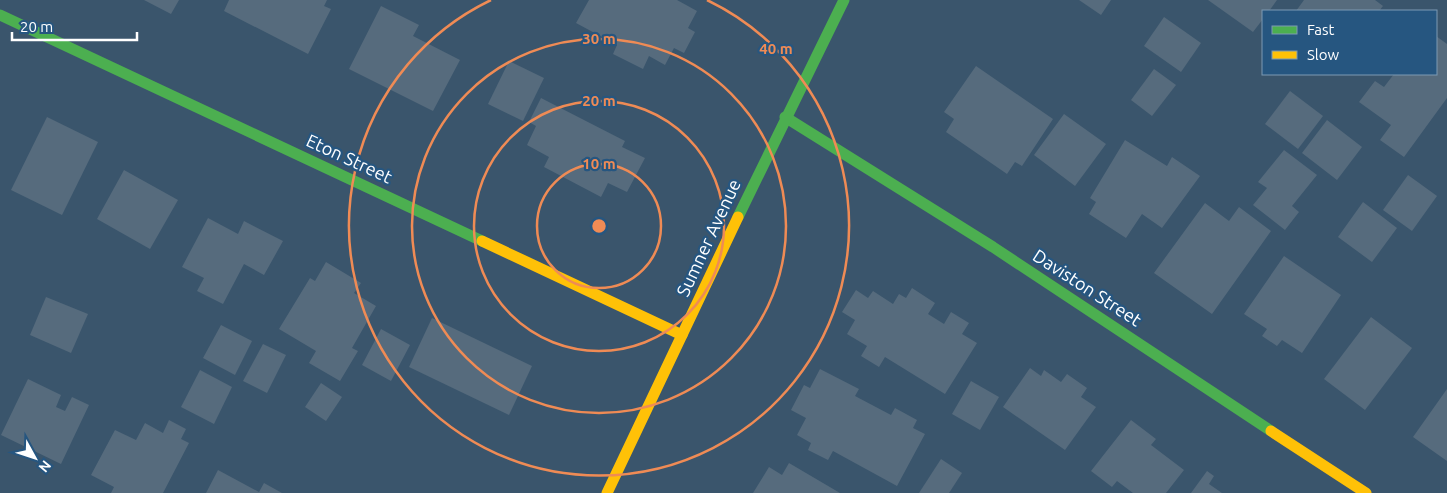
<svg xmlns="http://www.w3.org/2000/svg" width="1447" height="493" font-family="Ubuntu,sans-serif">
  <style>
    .building { fill: #566b7d }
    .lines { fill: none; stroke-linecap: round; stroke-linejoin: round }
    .fast { stroke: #4caf50; stroke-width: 11 }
    .slow { stroke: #ffc107; stroke-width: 11 }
    .ring { fill: none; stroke: #ef8b55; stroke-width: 2.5 }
    .labels { text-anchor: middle; stroke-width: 4.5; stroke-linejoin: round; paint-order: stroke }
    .street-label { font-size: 18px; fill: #fff; stroke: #265680 }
    .centre { fill: #ef8b55; stroke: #265680; stroke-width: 2.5 }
    .ring-label { font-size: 15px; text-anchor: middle; font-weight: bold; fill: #ef8b55; stroke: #265680; stroke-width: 4.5; stroke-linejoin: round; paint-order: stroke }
  </style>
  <rect width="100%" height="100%" fill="#3a556c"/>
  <g class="building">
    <path d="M 144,0 L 179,0 L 171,14 Z"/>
    <path d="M 229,0 L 327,0 L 324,6 L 331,9 L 308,54 L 224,11 Z"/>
    <path d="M 589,0 L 677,0 L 697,11 L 688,28 L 695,32 L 684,53 L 674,48 L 665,65 L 649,56 L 643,69 L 613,54 L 617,45 L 576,23 Z"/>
    <path d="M 1079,0 L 1111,0 L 1101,15 Z"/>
    <path d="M 1208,0 L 1277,0 L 1269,11 L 1263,11 L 1263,19 L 1253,32 Z"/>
    <path d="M 1304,0 L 1375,0 L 1383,6 L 1379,11 L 1296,11 Z"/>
    <path d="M 381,6 L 419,25 L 413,36 L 460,60 L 433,111 L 349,69 Z"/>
    <path d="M 1164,17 L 1201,43 L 1181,72 L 1144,46 Z"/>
    <path d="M 1436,36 L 1447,44 L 1447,98 L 1404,157 L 1380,140 L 1391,125 L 1359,102 L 1375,81 L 1384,87 L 1394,74 L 1436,74 Z"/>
    <path d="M 509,61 L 544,78 L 523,121 L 488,104 Z"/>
    <path d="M 976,66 L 1053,119 L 1022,166 L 1015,162 L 1007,174 L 946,132 L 954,119 L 944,112 Z"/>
    <path d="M 1154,69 L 1176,85 L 1152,116 L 1131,100 Z"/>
    <path d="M 1290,91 L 1323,116 L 1298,149 L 1265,124 Z"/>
    <path d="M 541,98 L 625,141 L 622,147 L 645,158 L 627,192 L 608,183 L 601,197 L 544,167 L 549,157 L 527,145 L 536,126 L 529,122 Z"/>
    <path d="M 1064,114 L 1106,144 L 1075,186 L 1034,155 Z"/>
    <path d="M 47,117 L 98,142 L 62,215 L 11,190 Z"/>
    <path d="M 1327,120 L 1362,147 L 1337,180 L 1302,153 Z"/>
    <path d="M 1125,140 L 1167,166 L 1172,157 L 1200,176 L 1162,228 L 1142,214 L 1126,238 L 1089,214 L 1096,202 L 1090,198 Z"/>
    <path d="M 1284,150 L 1317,175 L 1292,206 L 1299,212 L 1285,230 L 1253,205 L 1267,188 L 1258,182 Z"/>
    <path d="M 124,170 L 178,200 L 150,249 L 97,219 Z"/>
    <path d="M 1408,175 L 1437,196 L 1412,231 L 1383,210 Z"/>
    <path d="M 1363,202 L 1397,228 L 1372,262 L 1338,237 Z"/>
    <path d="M 1205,203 L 1229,221 L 1239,207 L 1271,231 L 1212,314 L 1154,273 Z"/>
    <path d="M 208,218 L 238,234 L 244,221 L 283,241 L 264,275 L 244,264 L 223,304 L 197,291 L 204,278 L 182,267 Z"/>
    <path d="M 1284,256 L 1341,295 L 1302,353 L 1282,340 L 1277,346 L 1262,336 L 1267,329 L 1244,314 Z"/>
    <path d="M 326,262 L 361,283 L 354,293 L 376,306 L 352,348 L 358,351 L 340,381 L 309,363 L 316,351 L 279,329 L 310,278 L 315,281 Z"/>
    <path d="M 912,288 L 935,303 L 928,314 L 944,324 L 951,312 L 969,323 L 962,334 L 977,343 L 945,394 L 885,357 L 879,367 L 861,356 L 867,346 L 847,334 L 855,320 L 842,312 L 856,290 L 868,298 L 873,291 L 893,304 L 899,294 L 906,298 Z"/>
    <path d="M 46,297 L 88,314 L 71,353 L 30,335 Z"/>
    <path d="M 1371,317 L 1412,348 L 1365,410 L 1324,379 Z"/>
    <path d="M 432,318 L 532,366 L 509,415 L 409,367 Z"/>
    <path d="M 221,325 L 252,341 L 235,375 L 203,358 Z"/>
    <path d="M 381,329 L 410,345 L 391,381 L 362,365 Z"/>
    <path d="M 263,344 L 286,355 L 267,393 L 243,381 Z"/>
    <path d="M 1030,368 L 1041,376 L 1044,370 L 1061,382 L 1067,374 L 1087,388 L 1081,397 L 1096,407 L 1065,450 L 1003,407 Z"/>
    <path d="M 820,369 L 859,389 L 855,396 L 891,415 L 895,408 L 917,420 L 913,428 L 925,434 L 897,486 L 833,451 L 828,460 L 808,450 L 811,443 L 797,435 L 806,418 L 791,410 L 804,385 L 810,388 Z"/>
    <path d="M 200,370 L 232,387 L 214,424 L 181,407 Z"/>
    <path d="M 28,379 L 61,395 L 56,407 L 65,411 L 72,397 L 89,405 L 61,464 L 1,435 Z"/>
    <path d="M 971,381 L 999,397 L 980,430 L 952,414 Z"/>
    <path d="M 321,383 L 342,397 L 326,421 L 305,407 Z"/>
    <path d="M 1447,389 L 1447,461 L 1413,437 Z"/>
    <path d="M 169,420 L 186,429 L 181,439 L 189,443 L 163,493 L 111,493 L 114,487 L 91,475 L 115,430 L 136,440 L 145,423 L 163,433 Z"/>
    <path d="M 1131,420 L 1156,439 L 1151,445 L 1184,470 L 1166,493 L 1133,493 L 1117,481 L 1112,487 L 1091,471 Z"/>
    <path d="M 941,459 L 962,473 L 949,493 L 919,493 Z"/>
    <path d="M 789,463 L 840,493 L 753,493 L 769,467 L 782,475 Z"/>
    <path d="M 218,470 L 259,492 L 264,483 L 282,493 L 206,493 Z"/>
    <path d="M 1207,471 L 1214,476 L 1209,484 L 1222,493 L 1191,493 Z"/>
  </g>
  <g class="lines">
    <g class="fast">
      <path d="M 0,15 L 482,241"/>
      <path d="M 785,117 L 993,247 L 1271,431"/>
      <path d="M 738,217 L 844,0"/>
    </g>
    <g class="slow">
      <path d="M 482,241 L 682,335"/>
      <path d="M 1271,431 L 1366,493"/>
      <path d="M 607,493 L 738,217"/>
    </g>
  </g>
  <g class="ring">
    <circle cx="599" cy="226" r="62"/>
    <circle cx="599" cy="226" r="125"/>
    <circle cx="599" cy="226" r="187"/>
    <path d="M707 0A250 250 0 1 1 491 0"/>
  </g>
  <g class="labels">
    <g class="street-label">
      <text transform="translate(349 159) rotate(25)" y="6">Eton Street</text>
      <text transform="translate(709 238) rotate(-65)" y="6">Sumner Avenue</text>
      <text transform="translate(1087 288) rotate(33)" y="6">Daviston Street</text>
    </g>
  </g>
  <circle cx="599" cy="226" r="8" class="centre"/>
  <g class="ring-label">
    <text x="599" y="44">30 m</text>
    <text x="776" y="54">40 m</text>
    <text x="599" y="106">20 m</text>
    <text x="599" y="169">10 m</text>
  </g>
  <rect x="1262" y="10" width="175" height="65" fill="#265680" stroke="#7d9ab3"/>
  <rect x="1272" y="26" width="25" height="8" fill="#4caf50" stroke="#7d9ab3"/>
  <text x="1307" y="35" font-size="15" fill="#ffffff">Fast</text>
  <rect x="1272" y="51" width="25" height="8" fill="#ffc107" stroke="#7d9ab3"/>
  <text x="1307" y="60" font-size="15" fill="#ffffff">Slow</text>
  <g transform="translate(35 458) rotate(130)" stroke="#265680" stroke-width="4" paint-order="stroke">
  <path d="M0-4L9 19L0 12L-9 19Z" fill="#ffffff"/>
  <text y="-8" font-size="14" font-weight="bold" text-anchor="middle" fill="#ffffff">N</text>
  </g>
  <path d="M12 32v8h125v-8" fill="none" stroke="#ffffff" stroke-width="2.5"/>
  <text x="20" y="32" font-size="15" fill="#ffffff" stroke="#265680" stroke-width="4" paint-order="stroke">20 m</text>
</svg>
